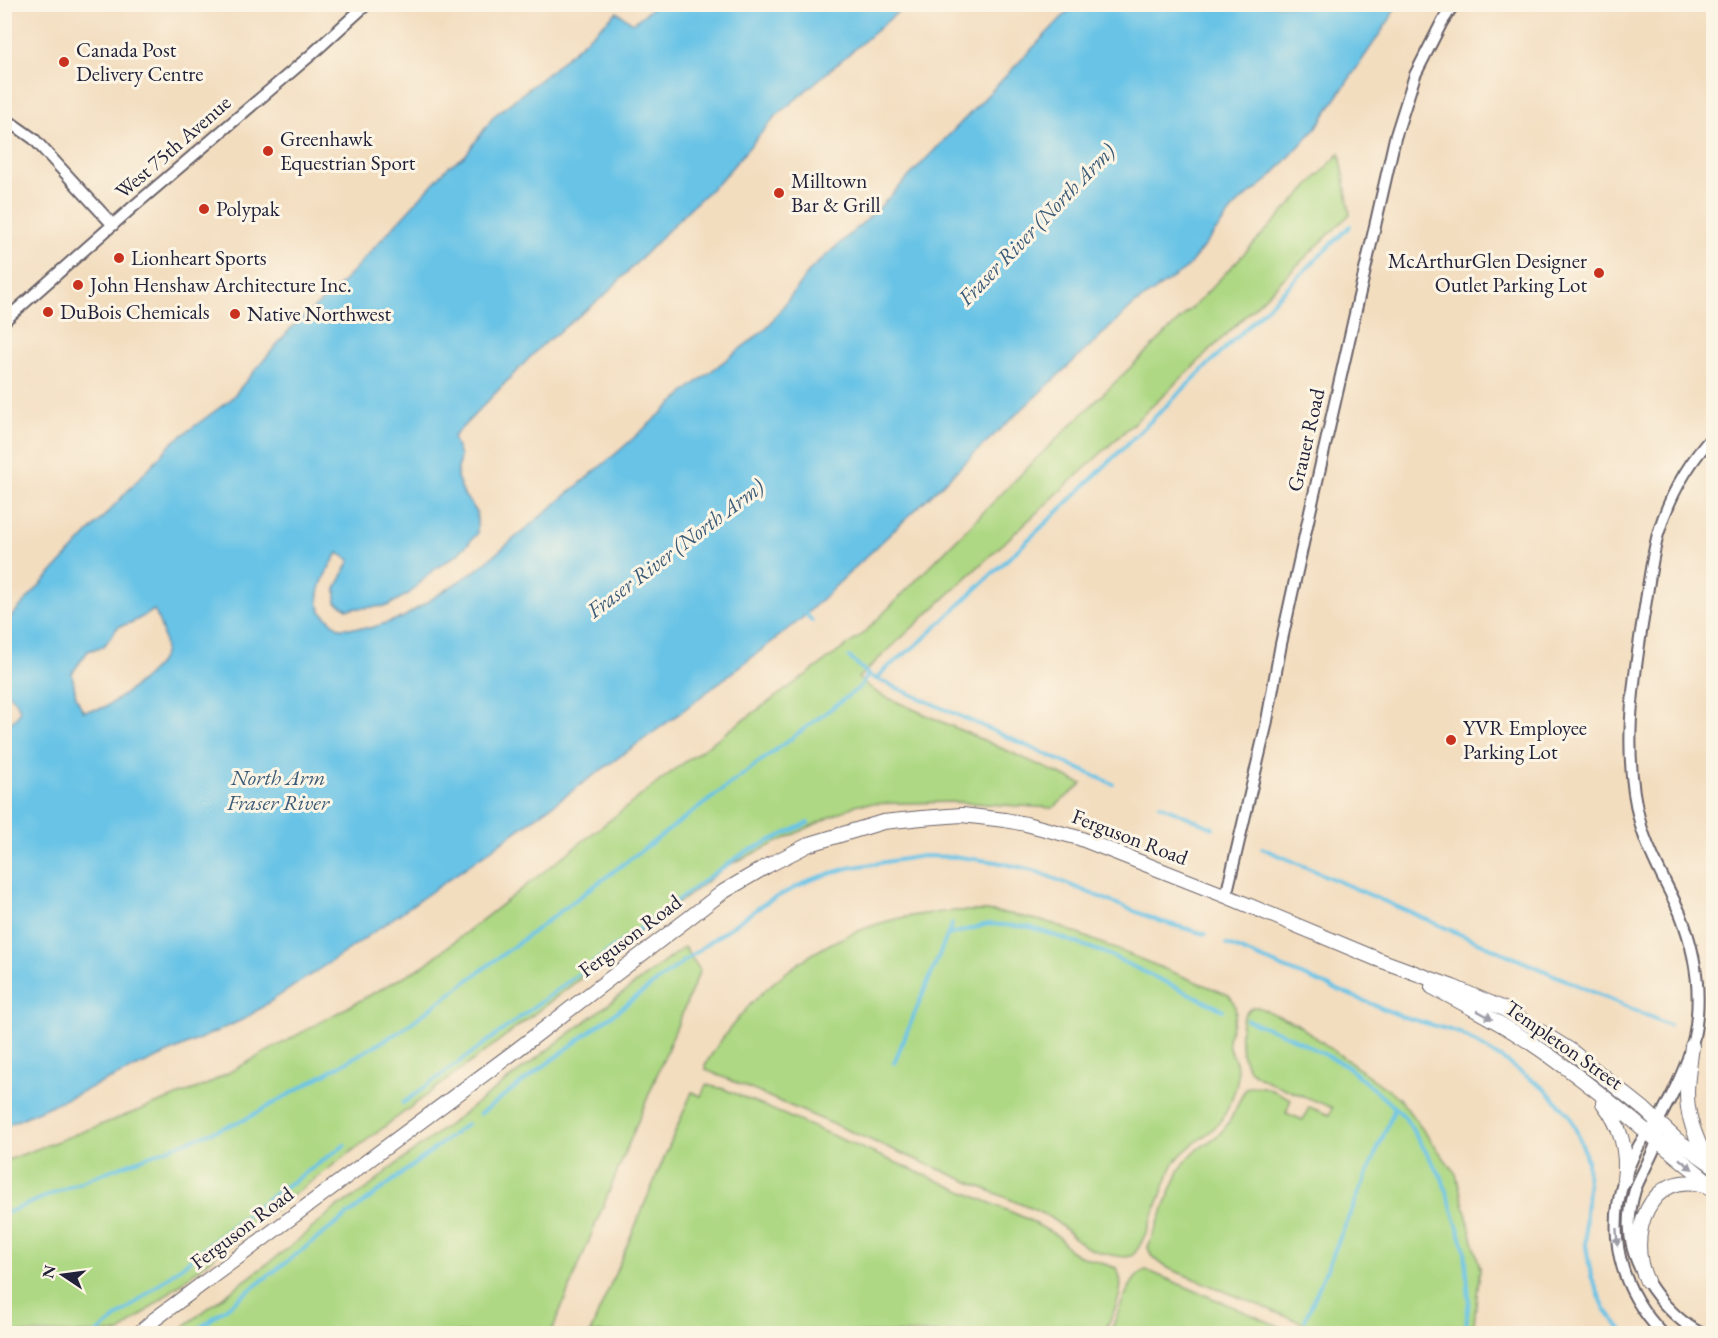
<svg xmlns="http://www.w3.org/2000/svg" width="1718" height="1338" font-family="'EB Garamond',serif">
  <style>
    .green { fill: #aed883; stroke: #687d5f; stroke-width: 1.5 }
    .water { fill: #68c3e6; stroke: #457290; stroke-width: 1.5; fill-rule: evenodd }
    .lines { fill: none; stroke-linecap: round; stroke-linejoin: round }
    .stream { stroke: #68c3e6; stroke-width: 4 }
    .minor-casing { stroke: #6b6369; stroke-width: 14 }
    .tertiary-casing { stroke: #6b6369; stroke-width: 16 }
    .minor { stroke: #fff; stroke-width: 10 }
    .tertiary { stroke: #fff; stroke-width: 14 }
    .oneway { fill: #9c9ca7 }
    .poi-dot { fill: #c8321e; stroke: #fcf5e5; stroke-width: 2 }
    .labels { text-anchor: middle; stroke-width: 6; stroke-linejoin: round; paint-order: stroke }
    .poi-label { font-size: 21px; fill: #22223b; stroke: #fcf5e5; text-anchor: start }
    .street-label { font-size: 21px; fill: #22223b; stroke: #fcf5e5 }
    .water-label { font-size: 22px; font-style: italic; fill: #3a5a77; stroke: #fcf5e5 }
  </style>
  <rect width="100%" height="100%" fill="#fcf5e5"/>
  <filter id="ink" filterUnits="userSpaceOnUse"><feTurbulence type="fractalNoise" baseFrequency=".0167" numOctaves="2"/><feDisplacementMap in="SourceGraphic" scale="12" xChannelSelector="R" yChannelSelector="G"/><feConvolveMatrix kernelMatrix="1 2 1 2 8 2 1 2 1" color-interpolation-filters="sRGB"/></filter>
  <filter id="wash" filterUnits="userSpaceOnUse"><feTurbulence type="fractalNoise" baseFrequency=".008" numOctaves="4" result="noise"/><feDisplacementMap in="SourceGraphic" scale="24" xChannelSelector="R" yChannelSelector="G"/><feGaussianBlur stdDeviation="1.35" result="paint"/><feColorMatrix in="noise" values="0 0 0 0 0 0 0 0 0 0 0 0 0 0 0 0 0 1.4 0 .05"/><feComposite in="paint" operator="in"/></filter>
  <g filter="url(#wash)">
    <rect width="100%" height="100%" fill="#f3ddbf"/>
    <g class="green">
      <path d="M 1340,153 L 1350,214 L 1164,395 L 858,678 L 879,694 L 1082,784 L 1053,808 L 955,802 L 858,804 L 727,866 L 487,1050 L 256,1223 L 119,1333 L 5,1333 L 5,1161 L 206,1085 L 423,966 L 674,770 L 863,634 L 1039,456 L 1197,303 Z"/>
      <path d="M 955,911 L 985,911 L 1010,914 L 1054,924 L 1229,995 C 1244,1015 1229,1022 1228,1042 C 1228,1050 1234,1055 1236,1063 C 1237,1067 1238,1072 1238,1076 C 1237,1084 1235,1091 1232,1098 C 1228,1109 1223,1121 1213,1129 C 1199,1141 1183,1149 1173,1165 C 1164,1181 1144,1250 1131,1256 C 1122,1259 1091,1251 1083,1245 C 1070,1234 1059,1222 1044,1214 L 706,1070 L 705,1065 C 748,992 817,937 900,918 C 918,914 936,913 955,911 Z"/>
      <path d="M 684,947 L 700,970 L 551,1333 L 175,1333 L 291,1246 L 337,1207 L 367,1189 L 386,1172 Z"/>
      <path d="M 1253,1007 L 1258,1007 L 1297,1024 L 1399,1098 L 1456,1174 L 1480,1268 L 1473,1333 L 1327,1333 L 1170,1269 C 1161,1264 1150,1257 1148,1247 L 1179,1171 C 1184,1163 1190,1155 1198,1149 C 1207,1143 1217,1138 1224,1129 C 1234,1117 1238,1101 1246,1088 C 1261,1082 1277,1093 1291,1099 L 1286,1113 L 1303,1120 L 1309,1107 L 1329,1115 L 1332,1108 C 1315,1099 1256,1081 1248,1068 C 1241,1057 1240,1043 1241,1031 C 1241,1021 1243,1012 1253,1007 Z"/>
      <path d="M 706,1085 L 724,1089 L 1025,1218 L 1058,1236 L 1069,1250 L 1077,1255 L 1116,1268 C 1129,1288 1112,1314 1104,1333 L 590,1333 L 692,1092 L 701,1096 Z"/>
      <path d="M 1146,1270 L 1295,1333 L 1110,1333 C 1117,1317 1129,1275 1146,1270 Z"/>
    </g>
    <path class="water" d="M 656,5 L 906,5 L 775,117 L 722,179 L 689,209 L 605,295 L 540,347 L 453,437 L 460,456 L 457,477 L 464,495 L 477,512 L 477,534 L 457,555 L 433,570 L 410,593 L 387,606 L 347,609 L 336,602 L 336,589 L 350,560 L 338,553 C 329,567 312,593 321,611 C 325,617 334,623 339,628 L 371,628 L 404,617 L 475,571 L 619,451 L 692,386 L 767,328 L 811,269 L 876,211 L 1074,5 L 1396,5 L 1390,19 L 1316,128 L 1268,180 L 1237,204 L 1186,269 L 1135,304 L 977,451 L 800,620 L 676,716 L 482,856 L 348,950 L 244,1019 L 5,1126 L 4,726 C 28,714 21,705 5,691 L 5,623 L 173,442 L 230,400 L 291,328 L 339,286 L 449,166 L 465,156 L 494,116 L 547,74 L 617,12 L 633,23 ZM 154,610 C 159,619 167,643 164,654 C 159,669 117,702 102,708 C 96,710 89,710 83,711 L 76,697 L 72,673 L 88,651 L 104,646 L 118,627 L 133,622 Z"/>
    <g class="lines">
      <g class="stream">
        <path d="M 806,614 L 812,621"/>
        <path d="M 849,657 L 870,676 L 1113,784"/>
        <path d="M 877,679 L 884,670 L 919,643 L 1067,503 L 1350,226"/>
        <path d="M 1160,805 L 1213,828"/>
        <path d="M 1262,848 L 1669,1025"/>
        <path d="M 948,935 L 988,924 L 1030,927 L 1105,953 L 1223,1010"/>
        <path d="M 1226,944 L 1401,1016 L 1460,1033 L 1502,1059 L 1546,1090 L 1570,1116 L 1583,1147 L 1587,1161 L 1588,1188 L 1585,1226 L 1586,1245 L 1591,1276 L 1605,1309 L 1625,1334"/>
        <path d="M 1247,1020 L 1289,1036 L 1347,1066 L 1404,1116 L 1442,1178 L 1465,1250 L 1469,1299 L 1465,1334"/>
        <path d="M 894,1063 L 952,924"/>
        <path d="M 403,1103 L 499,1033 L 709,877 L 744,853 L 808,823"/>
        <path d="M 480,1114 L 711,941 L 767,902 L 810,880 L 848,868 L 923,856 L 959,857 L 996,862 L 1033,870 L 1159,921 L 1205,934"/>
        <path d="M 4,1214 L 98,1175 L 244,1120 L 399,1032 L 860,687 L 868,675"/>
        <path d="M 1305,1320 L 1395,1108"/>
        <path d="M 96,1334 L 265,1201 L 345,1145"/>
        <path d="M 192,1334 L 467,1124"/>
      </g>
    </g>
  </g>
  <g filter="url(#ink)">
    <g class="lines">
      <g class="minor-casing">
        <g id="minor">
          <path d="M 4,121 L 10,122 L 34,139 L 113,225"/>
          <path d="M 4,321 L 134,206 L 311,55 L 367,4"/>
          <path d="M 1226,896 L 1266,726 L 1281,644 L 1310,512 L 1395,138 L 1415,75 L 1442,22 L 1454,4"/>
          <path d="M 1658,1135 C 1658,1147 1640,1175 1635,1190 C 1622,1233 1633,1265 1660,1299 C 1672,1313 1685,1326 1703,1334"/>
          <path d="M 1663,1334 C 1607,1276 1602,1202 1646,1134 C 1650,1129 1655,1126 1658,1121 C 1662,1115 1665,1107 1669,1101 C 1683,1073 1695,1047 1697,1015 C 1700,980 1693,946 1680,913 C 1667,884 1650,857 1641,826 C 1622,758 1632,687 1643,619 C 1648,590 1651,562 1658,534 C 1669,497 1688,463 1714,435"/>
        </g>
      </g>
      <g class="tertiary-casing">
        <g id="tertiary">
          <path d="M 1432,987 C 1461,1002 1490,1017 1517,1034 C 1587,1078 1648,1135 1714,1186"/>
          <path d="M 1692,1046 C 1689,1071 1683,1096 1691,1121 C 1694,1134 1701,1147 1706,1160"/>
          <path d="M 1603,1103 C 1621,1126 1628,1151 1624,1180"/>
          <path d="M 1647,1281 C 1625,1237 1650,1164 1709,1187"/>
          <path d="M 138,1334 L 155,1319 L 514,1052 L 723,892 L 767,866 L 810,844 L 883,822 L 922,818 L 962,815 L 1005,820 L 1026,824 L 1079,838 L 1226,896 L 1377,959 L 1453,987 L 1502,1008 L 1570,1050 L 1644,1109 L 1677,1140 L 1714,1166"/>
        </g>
      </g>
      <use href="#minor" class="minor"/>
      <use href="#tertiary" class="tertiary"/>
    </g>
    <defs><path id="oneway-solid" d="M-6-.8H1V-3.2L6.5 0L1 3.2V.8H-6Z" transform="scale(1.5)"/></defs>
    <g class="oneway">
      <use href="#oneway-solid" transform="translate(1485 1015) rotate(29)"/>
      <use href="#oneway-solid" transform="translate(1686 1164) rotate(38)"/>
      <use href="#oneway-solid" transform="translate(1617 1237) rotate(86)"/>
    </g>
  </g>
  <g class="poi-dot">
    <circle cx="64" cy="62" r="6"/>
    <circle cx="268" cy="151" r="6"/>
    <circle cx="779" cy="193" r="6"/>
    <circle cx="204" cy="209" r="6"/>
    <circle cx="119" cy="258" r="6"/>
    <circle cx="1599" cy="273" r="6"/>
    <circle cx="78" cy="285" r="6"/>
    <circle cx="48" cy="312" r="6"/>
    <circle cx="235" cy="314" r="6"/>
    <circle cx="1451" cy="740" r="6"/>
  </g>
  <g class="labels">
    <g class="poi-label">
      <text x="76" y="57">Canada Post<tspan x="76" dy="24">Delivery Centre</tspan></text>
      <text x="280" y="146">Greenhawk<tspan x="280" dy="24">Equestrian Sport</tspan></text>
      <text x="791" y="188">Milltown<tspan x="791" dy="24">Bar &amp; Grill</tspan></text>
      <text x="216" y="216">Polypak</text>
      <text x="131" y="265">Lionheart Sports</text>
      <text x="1587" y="268" text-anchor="end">McArthurGlen Designer<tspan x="1587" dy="24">Outlet Parking Lot</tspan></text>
      <text x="90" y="292">John Henshaw Architecture Inc.</text>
      <text x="60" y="319">DuBois Chemicals</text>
      <text x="247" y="321">Native Northwest</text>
      <text x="1463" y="735">YVR Employee<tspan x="1463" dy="24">Parking Lot</tspan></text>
    </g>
    <g class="street-label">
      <text transform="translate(173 147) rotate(-41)" y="7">West 75th Avenue</text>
      <text transform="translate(1306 440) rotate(-77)" y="7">Grauer Road</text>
      <text transform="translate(1130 837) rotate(21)" y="7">Ferguson Road</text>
      <text transform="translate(630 936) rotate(-37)" y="7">Ferguson Road</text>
      <text transform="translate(1564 1045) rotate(35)" y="7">Templeton Street</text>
      <text transform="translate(242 1228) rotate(-37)" y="7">Ferguson Road</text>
    </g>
    <g class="water-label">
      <text transform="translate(1036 224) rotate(-46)" y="8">Fraser River (North Arm)</text>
      <text transform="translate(675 548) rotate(-37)" y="8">Fraser River (North Arm)</text>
      <text x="278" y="785">North Arm<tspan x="278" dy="25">Fraser River</tspan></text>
    </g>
  </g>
  <rect width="1718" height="1338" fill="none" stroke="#fcf5e5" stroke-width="24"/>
  <g transform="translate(63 1275) rotate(283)" stroke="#fcf5e5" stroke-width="4.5" paint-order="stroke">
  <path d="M0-4.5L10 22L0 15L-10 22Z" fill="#22223b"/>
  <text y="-9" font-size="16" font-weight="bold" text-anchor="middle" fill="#22223b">N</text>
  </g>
</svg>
